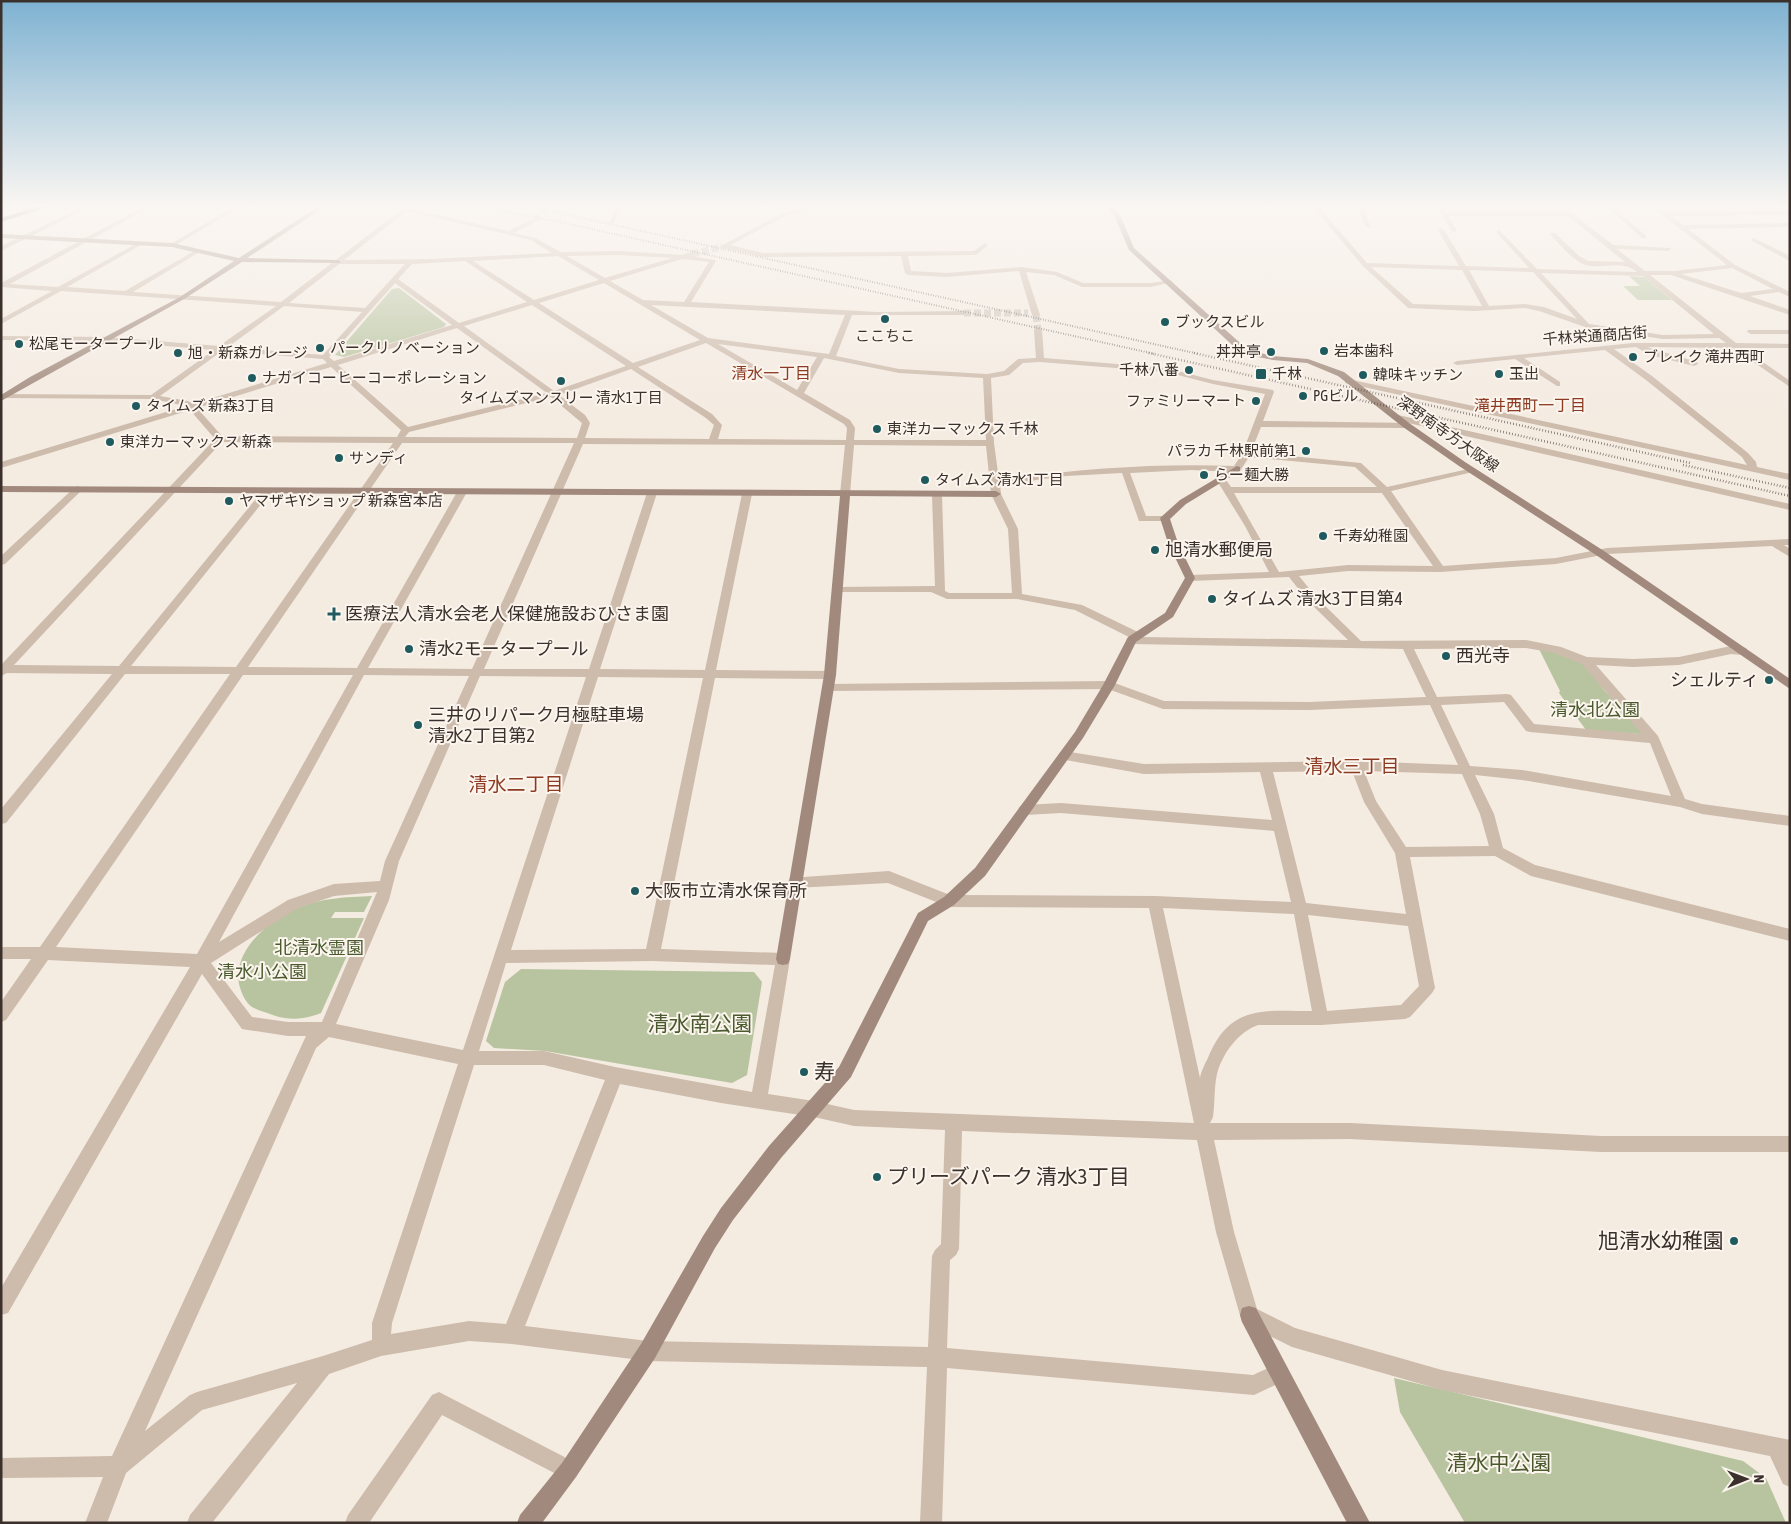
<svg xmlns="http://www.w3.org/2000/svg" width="1791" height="1524" font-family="'Asap Condensed','Noto Sans JP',sans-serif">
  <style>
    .green { fill: #b8c4a0 }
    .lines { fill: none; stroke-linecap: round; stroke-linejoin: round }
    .street-tunnel { stroke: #cfc6bd; stroke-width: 7; stroke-dasharray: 7 3; stroke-linecap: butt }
    .street { fill: #cdbbac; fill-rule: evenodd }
    .secondary { fill: #a18a7d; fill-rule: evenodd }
    .highway { fill: #5c4a42; fill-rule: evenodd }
    .rail-far1 { stroke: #3b302b; stroke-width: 2; stroke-dasharray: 0.5 2; stroke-linecap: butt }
    .rail { stroke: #3b302b; stroke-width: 2.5; stroke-dasharray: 0.5 2.5; stroke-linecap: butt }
    .poi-dot { fill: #1f5a5e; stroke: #fbf5ee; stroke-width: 2 }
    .labels { text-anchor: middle; stroke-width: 4; stroke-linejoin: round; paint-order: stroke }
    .far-poi-label { font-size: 15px; fill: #3b302b; stroke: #fbf5ee; text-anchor: start }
    .far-street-label { font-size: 15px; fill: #3b302b; stroke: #fbf5ee }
    .far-neighbourhood-label { font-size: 16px; fill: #8c3b22; stroke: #fbf5ee }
    .poi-label { font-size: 18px; fill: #3b302b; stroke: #fbf5ee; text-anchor: start }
    .park-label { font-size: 18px; fill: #4a5a2e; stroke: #fbf5ee }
    .neighbourhood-label { font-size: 19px; fill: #8c3b22; stroke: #fbf5ee }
    .near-park-label { font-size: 21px; fill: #4a5a2e; stroke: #fbf5ee }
    .near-poi-label { font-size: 21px; fill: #3b302b; stroke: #fbf5ee; text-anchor: start }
  </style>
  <rect width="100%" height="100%" fill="#f4ebe1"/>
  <g class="green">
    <path d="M 1629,276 L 1644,277 L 1672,300 L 1638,300 L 1623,286 L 1640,286 Z"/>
    <path d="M 399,288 L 446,324 L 444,327 L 344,357 L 335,355 L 392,289 Z"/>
    <path d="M 1539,649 L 1553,652 L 1585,664 L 1604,690 L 1643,732 L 1641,734 L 1586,730 L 1559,693 L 1560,691 Z"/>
    <path d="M 372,896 L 364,912 L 335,912 L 331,918 L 364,918 L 321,1013 C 303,1020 288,1021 270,1014 C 264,1012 257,1010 252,1007 C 245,1002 241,992 239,984 C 233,949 269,921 297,908 C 321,898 346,897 372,896 Z"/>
    <path d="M 521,969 L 754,972 L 762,982 L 747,1075 L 732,1083 L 545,1051 L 494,1048 L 486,1041 L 505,982 Z"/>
    <path d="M 1394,1378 L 1743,1461 L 1766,1478 L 1786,1523 L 1465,1523 L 1400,1412 Z"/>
  </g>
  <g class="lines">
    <g class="street-tunnel">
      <path d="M 535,220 L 546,208"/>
      <path d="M 692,254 L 722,247"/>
      <path d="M 964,313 L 1028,313"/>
      <path d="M 1036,315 L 1038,330"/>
    </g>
    <g class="street">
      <path d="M 85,206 L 92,206 L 1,251 L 1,246 Z"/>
      <path d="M 145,206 L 152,206 L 10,284 L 58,287 L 141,241 L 143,242 L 143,244 L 67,287 L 125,291 L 196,250 L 198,251 L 198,253 L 133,292 L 281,302 L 401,210 L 388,206 L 398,206 L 508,231 L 535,218 L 537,221 L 514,233 L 535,238 L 561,252 L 620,251 L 681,255 L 692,252 L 695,254 L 691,256 L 715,260 L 716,261 L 691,302 L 877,312 L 964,311 L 968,313 L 964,315 L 852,315 L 836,356 L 899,369 L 987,374 L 1004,371 L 1018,359 L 1036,358 L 1034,330 L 1038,328 L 1042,330 L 1044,358 L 1166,368 L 1213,380 L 1273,390 L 1274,392 L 1263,421 L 1409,423 L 1410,425 L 1406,428 L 1261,427 L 1251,452 L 1361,463 L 1387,487 L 1473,468 L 1473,472 L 1391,491 L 1443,566 L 1556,558 L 1607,548 L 1790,539 L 1790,545 L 1784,545 L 1790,549 L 1790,557 L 1772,546 L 1607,554 L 1556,564 L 1440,572 L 1348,571 L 1299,576 L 1316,597 L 1361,641 L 1526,640 L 1561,647 L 1587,657 L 1633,659 L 1679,657 L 1731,646 L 1746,648 L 1748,651 L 1742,655 L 1731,654 L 1679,665 L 1633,667 L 1596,665 L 1658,736 L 1685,799 L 1702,804 L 1790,816 L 1790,826 L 1702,814 L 1680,807 L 1522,780 L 1475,775 L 1494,814 L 1503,848 L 1535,865 L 1790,929 L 1790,941 L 1531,876 L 1495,856 L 1410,857 L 1435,988 L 1432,993 L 1410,1017 L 1405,1019 L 1321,1025 L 1258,1025 C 1238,1032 1222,1054 1217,1074 C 1214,1087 1215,1103 1213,1117 L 1210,1123 L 1350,1123 L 1601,1136 L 1790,1136 L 1790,1152 L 1601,1152 L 1350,1139 L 1214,1140 L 1234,1232 L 1257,1309 L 1295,1328 L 1442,1370 L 1790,1440 L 1790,1487 L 1783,1484 L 1770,1456 L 1442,1390 L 1292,1347 L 1242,1322 L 1216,1232 L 1197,1140 L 962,1131 L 959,1249 L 956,1255 L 950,1260 L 947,1348 L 1253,1375 L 1279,1363 L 1286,1366 L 1289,1373 L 1286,1380 L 1254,1395 L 947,1368 L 942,1523 L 920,1523 L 927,1367 L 648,1361 L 512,1344 L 469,1341 L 381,1356 L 329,1374 L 212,1523 L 187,1523 L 190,1515 L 297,1383 L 202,1410 L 126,1473 L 107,1523 L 85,1523 L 103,1477 L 1,1478 L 1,1458 L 112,1456 L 306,1036 L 288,1036 L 242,1029 L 202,974 L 8,1313 L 1,1315 L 1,1288 L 190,967 L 48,960 L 6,1020 L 1,1022 L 1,1002 L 31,959 L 1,959 L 1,947 L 40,947 L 230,674 L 125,674 L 6,823 L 1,824 L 1,809 L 112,674 L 7,673 L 1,676 L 1,665 L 215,439 L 190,410 L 1,468 L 1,462 L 186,406 L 153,399 L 1,398 L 1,394 L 151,395 L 214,350 L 106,341 L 1,340 L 1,336 L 106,337 L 219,346 L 276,306 L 61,291 L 1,324 L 1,319 L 52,291 L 1,287 L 1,283 ZM 407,211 L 531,240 L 552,253 L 432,259 L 344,260 ZM 620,255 L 672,258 L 605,278 L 567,256 ZM 558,256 L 599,280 L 534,300 L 473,261 ZM 682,259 L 709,262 L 684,302 L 643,300 L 610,281 ZM 465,261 L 527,302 L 459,323 L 398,279 L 412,264 ZM 339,264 L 405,264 L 365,308 L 289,303 ZM 395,283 L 452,325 L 334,361 L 329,357 ZM 604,283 L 700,340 L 633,363 L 539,303 ZM 532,305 L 626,366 L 554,391 L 464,326 ZM 651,305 L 845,315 L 829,354 L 708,338 ZM 284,306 L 362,312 L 323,355 L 228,347 ZM 457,328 L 547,393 L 408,427 L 338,365 ZM 706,343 L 844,424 L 847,428 L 846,440 L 718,439 L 722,425 L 712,414 L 638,367 ZM 718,344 L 817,357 L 797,390 ZM 222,351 L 323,359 L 327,363 L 193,404 L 188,401 L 160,396 ZM 824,358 L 899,373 L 983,378 L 986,440 L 854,440 L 855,428 L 850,420 L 804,393 ZM 1040,362 L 1166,372 L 1213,384 L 1265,394 L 1242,454 L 1234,466 C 1155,463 1077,469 999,480 L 994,443 L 991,378 L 1009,375 L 1023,363 ZM 331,367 L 401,430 L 397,437 L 222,436 L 197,408 ZM 631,369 L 706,418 L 714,425 L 709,439 L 585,438 L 590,423 L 585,415 L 559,395 ZM 551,397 L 582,423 L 577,438 L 405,437 L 409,432 ZM 222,442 L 393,443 L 236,667 L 131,666 L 270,493 L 272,491 L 267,488 L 264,489 L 119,666 L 14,665 ZM 402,443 L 574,443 L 472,669 L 368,668 L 467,492 L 462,489 L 457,492 L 357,668 L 248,667 ZM 583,444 L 845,445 L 840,494 L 845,497 L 850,494 L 854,445 L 986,446 L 991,494 L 1008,529 L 1012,593 L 949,593 L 945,591 L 942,495 L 937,492 L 932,495 L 935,586 L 837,587 L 832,590 L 833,592 L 931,592 L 947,599 L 1017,599 L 1075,610 L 1129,637 L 1126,640 L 1132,644 L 1403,649 L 1426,697 L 1309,702 L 1164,701 L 1109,681 L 828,684 L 824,685 L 822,688 L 824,691 L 1108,689 L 1163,709 L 1309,710 L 1430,705 L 1458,765 L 1356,761 L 1144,764 L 1064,751 L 1060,753 L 1058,756 L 1060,759 L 1144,774 L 1260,772 L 1272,820 L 1061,803 L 1025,805 L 1020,806 L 1018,810 L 1020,814 L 1025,815 L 1061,813 L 1274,831 L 1291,902 L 1155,896 L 950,895 L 889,871 L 790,878 L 788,882 L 790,886 L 795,888 L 888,883 L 949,907 L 1149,908 L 1194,1123 L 854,1110 L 814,1101 L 768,1094 L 790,959 L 788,954 L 783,953 L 661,949 L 715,678 L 830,679 L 836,675 L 830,671 L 716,670 L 752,494 L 747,491 L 742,494 L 705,670 L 600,669 L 657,493 L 652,490 L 647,493 L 589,669 L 484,669 ZM 1249,457 L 1355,467 L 1377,487 L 1231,487 L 1224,477 L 1218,477 L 1216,479 L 1245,526 L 1269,572 L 1190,575 L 1185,578 L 1190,581 L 1289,577 L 1308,601 L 1348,640 L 1141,637 L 1140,633 L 1082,605 L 1022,594 L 1018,529 L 1001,494 L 1000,485 L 1066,476 L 1122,473 L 1139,521 L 1165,521 L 1168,520 L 1168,516 L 1146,516 L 1130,473 L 1191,470 L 1237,472 L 1240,471 ZM 1234,493 L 1382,493 L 1433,566 L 1348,565 L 1279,572 ZM 1526,648 L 1555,653 L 1582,664 L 1642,734 L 1534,724 L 1511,695 L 1507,694 L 1437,697 L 1414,649 ZM 243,675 L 353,675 L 197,954 L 56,947 ZM 364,675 L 469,676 L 385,861 L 380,881 L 334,884 L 288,900 L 219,942 ZM 480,676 L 586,677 L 463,1050 L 336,1024 L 389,900 L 399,861 ZM 598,677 L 703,678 L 646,949 L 511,950 ZM 1504,702 L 1526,731 L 1530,732 L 1650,743 L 1671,796 L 1522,770 L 1470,766 L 1441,705 ZM 1352,771 L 1364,802 L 1395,853 L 1406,914 L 1306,903 L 1273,772 ZM 1364,771 L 1462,774 L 1480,814 L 1489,846 L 1406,847 L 1376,801 ZM 377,892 L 322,1022 L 288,1022 L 252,1017 L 211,963 L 298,908 L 334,896 ZM 1163,908 L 1294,914 L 1312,1011 C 1267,1011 1232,1004 1210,1053 C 1207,1061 1201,1070 1200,1078 ZM 1308,915 L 1408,926 L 1419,986 L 1401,1005 L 1327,1011 ZM 652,961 L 775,965 L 752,1092 L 615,1067 L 544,1051 L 479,1051 L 506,963 ZM 329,1037 L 458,1064 L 372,1323 L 372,1340 L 323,1356 L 197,1392 L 190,1395 L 145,1431 L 219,1267 L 316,1048 ZM 474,1065 L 544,1065 L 605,1080 L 506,1324 L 469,1321 L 391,1334 L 392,1323 ZM 620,1084 L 721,1103 L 814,1117 L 854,1126 L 945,1130 L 941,1244 L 935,1250 L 932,1256 L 928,1347 L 648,1341 L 525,1326 Z"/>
      <path d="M 235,206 L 242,206 L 174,246 L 169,245 Z"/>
      <path d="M 308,206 L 325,206 L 322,208 Z"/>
      <path d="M 545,206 L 551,206 L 546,210 L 543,208 Z"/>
      <path d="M 618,206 L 624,206 L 613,223 L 609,223 Z"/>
      <path d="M 812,206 L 821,206 L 785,216 L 730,245 L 763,253 L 974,251 L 985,243 L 987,244 L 987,246 L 976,255 L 908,256 L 911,271 L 947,273 L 1022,267 L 1057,272 L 1083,283 L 1151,283 L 1170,280 L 1173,282 L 1151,287 L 1082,287 L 1054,275 L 1026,272 L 1040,315 L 1036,317 L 1032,315 L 1019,271 L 947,277 L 908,275 L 905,273 L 901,256 L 763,257 L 719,247 L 781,214 Z"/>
      <path d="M 1312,206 L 1318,206 L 1367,263 L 1459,266 L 1438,230 L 1441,228 L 1444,230 L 1466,266 L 1529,268 L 1497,233 L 1497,231 L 1499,230 L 1537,269 L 1637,272 C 1621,258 1598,271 1583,264 C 1571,258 1561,246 1551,235 L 1551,233 L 1555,233 L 1579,256 L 1588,261 L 1625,262 L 1568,216 L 1448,216 L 1457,230 L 1454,232 L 1452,231 L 1436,206 L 1442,206 L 1446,212 L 1564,212 L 1557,206 L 1563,206 L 1613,245 L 1670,248 L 1671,249 L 1668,251 L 1617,249 L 1645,271 L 1674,271 L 1727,265 L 1651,206 L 1657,206 L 1666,212 L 1790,211 L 1790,215 L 1671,216 L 1683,225 L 1790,223 L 1790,227 L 1688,229 L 1735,265 L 1790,292 L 1790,297 L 1779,292 L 1750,296 L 1790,310 L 1790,315 L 1671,275 L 1650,275 L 1736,343 L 1790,344 L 1790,348 L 1743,348 L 1790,381 L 1790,387 L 1733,348 L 1647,347 L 1697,362 L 1698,364 L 1694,366 L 1650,355 L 1636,347 L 1614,349 L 1652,376 L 1748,453 L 1756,462 L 1757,467 L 1790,474 L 1790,480 L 1345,383 L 1345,379 L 1348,379 L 1747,465 L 1742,457 L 1646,380 L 1605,350 L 1524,358 L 1560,382 L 1560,386 L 1557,386 L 1515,359 L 1457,365 L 1453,363 L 1457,361 L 1633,343 L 1726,343 L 1719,338 L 1663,339 L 1588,328 L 1539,311 L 1525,308 L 1474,311 L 1408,308 L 1363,266 ZM 1371,267 L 1462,270 L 1482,306 L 1413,304 ZM 1732,268 L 1773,289 L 1741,293 L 1681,274 ZM 1469,270 L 1533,272 L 1577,319 L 1544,307 L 1525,304 L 1489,306 ZM 1541,273 L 1643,276 L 1714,334 L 1663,335 L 1589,324 Z"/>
      <path d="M 1356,206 L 1362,206 L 1371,228 L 1366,227 Z"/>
      <path d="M 1606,206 L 1612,206 L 1646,236 L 1646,238 L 1642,238 Z"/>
      <path d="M 1754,238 L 1790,256 L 1790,261 L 1752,241 L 1752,239 Z"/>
      <path d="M 1748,330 L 1790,330 L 1790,334 L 1751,334 L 1747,332 Z"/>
      <path d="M 1398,415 L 1790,504 L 1790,510 L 1395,420 L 1395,416 Z"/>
      <path d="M 78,486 L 83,489 L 81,491 L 5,564 L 1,565 L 1,556 L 75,487 Z"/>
      <path d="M 439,1392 L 576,1463 L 579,1470 L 576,1477 L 569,1480 L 562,1477 L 442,1415 L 369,1523 L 345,1523 L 348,1515 L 432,1395 Z"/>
    </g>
    <g class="secondary">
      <path d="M 319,206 L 326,206 L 247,258 L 338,260 L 341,262 L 340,263 L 242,262 L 184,299 L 1,401 L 1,395 L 30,377 L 180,297 L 234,261 L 172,247 L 1,238 L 1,234 L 172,243 L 239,258 Z"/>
      <path d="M 1107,206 L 1113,206 L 1121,217 L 1134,248 L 1248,350 L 1273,356 L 1308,359 L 1344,372 L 1409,423 L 1465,462 L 1604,551 L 1790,679 L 1790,689 L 1596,555 L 1459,466 L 1403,427 L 1338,376 L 1307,363 L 1273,360 L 1242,354 L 1129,250 L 1115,217 Z"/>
      <path d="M 1237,466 L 1240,467 L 1240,471 L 1186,504 L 1170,519 L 1178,543 L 1195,578 L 1173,617 L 1136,642 L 1115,685 L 1083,738 L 985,876 L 954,905 L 928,921 L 851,1077 L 781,1158 L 733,1220 L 715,1248 L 655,1358 L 576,1477 L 542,1523 L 517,1523 L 520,1515 L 562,1463 L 641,1344 L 703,1236 L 721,1208 L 769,1146 L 839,1067 L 918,913 L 944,897 L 975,868 L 1075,732 L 1103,685 L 1128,637 L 1165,613 L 1185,578 L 1168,543 L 1160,518 L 1180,500 Z"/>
      <path d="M 1,486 L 996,491 L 1001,494 L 996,497 L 850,496 L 836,675 L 790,959 L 788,964 L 783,965 L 778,964 L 776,959 L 824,675 L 840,496 L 1,492 Z"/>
      <path d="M 1249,1306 L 1256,1308 L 1370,1523 L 1347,1523 L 1242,1322 L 1240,1315 L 1242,1308 Z"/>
    </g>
    <path class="highway" d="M 40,206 L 51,206 L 1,222 L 1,218 Z"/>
    <g class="rail-far1">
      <path d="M 477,206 L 569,224 L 1155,354"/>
      <path d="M 528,206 L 1199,354"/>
    </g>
    <g class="rail">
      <path d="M 1149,353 L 1790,496"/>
      <path d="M 1194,353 L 1690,463"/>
      <path d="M 1683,465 L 1790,488"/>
    </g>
  </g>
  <linearGradient id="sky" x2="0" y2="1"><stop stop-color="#7eb2d2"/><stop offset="0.49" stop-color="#faf6f2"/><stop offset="1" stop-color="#faf6f2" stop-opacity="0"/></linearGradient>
  <rect width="1791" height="419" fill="url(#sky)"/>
  <g class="poi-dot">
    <circle cx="885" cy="319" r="5"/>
    <circle cx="1165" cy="322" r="5"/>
    <circle cx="19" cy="344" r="5"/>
    <circle cx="320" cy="348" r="5"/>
    <circle cx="1324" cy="351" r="5"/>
    <circle cx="1271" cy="352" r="5"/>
    <circle cx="178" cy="353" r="5"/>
    <circle cx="1633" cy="357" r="5"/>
    <circle cx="1189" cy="370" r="5"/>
    <rect x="1255" y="368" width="12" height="12" rx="2.5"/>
    <circle cx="1499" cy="374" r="5"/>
    <circle cx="1363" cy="375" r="5"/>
    <circle cx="252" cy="378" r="5"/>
    <circle cx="561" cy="381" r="5"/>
    <circle cx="1303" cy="396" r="5"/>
    <circle cx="1256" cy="401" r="5"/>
    <circle cx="136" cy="406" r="5"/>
    <circle cx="877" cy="429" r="5"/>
    <circle cx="110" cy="442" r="5"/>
    <circle cx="1306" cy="451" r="5"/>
    <circle cx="339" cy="458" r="5"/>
    <circle cx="1204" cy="475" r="5"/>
    <circle cx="925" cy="480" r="5"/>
    <circle cx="229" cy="501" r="5"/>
    <circle cx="1323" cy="536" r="5"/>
    <circle cx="1155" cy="550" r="5"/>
    <circle cx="1212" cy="599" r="5"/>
    <path d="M331.5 606.5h5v5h5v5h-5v5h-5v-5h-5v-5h5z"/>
    <circle cx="409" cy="649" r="5"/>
    <circle cx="1446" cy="656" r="5"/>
    <circle cx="1769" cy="680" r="5"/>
    <circle cx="418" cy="725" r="5"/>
    <circle cx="635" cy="891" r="5"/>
    <circle cx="804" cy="1072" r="5"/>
    <circle cx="877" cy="1177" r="5"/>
    <circle cx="1734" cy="1241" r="5"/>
  </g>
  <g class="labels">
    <g class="far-poi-label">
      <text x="1175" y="327">ブックスビル</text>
      <text x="885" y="341" text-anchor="middle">ここちこ</text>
      <text x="29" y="349">松尾モータープール</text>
      <text x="330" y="353">パークリノベーション</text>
      <text x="1334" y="356">岩本歯科</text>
      <text x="1261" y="357" text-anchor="end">丼丼亭</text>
      <text x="188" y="358">旭・新森ガレージ</text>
      <text x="1643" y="362">ブレイク 滝井西町</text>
      <text x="1179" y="375" text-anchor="end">千林八番</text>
      <text x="1272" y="379">千林</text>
      <text x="1509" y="379">玉出</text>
      <text x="1373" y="380">韓味キッチン</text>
      <text x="262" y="383">ナガイコーヒーコーポレーション</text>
      <text x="1313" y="401">PGビル</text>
      <text x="561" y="403" text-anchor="middle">タイムズマンスリー 清水1丁目</text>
      <text x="1246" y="406" text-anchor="end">ファミリーマート</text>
      <text x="146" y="411">タイムズ 新森3丁目</text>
      <text x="887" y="434">東洋カーマックス 千林</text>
      <text x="120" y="447">東洋カーマックス 新森</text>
      <text x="1296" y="456" text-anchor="end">パラカ 千林駅前第1</text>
      <text x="349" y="463">サンディ</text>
      <text x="1214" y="480">らー麺大勝</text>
      <text x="935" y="485">タイムズ 清水1丁目</text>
      <text x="239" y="506">ヤマザキYショップ 新森宮本店</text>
      <text x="1333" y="541">千寿幼稚園</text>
    </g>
    <g class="far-street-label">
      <text transform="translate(1595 336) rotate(-4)" y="5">千林栄通商店街</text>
      <text transform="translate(1448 434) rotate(35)" y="5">深野南寺方大阪線</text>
    </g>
    <g class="far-neighbourhood-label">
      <text x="771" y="379">清水一丁目</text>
      <text x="1530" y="411">滝井西町一丁目</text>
    </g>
    <g class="poi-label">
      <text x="1165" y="556">旭清水郵便局</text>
      <text x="1222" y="605">タイムズ 清水3丁目第4</text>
      <text x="345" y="620">医療法人清水会老人保健施設おひさま園</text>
      <text x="419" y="655">清水2モータープール</text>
      <text x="1456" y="662">西光寺</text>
      <text x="1759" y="686" text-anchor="end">シェルティ</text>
      <text x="428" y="721">三井のリパーク月極駐車場<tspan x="428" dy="21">清水2丁目第2</tspan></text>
      <text x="645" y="897">大阪市立清水保育所</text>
    </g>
    <g class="park-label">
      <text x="1595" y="716">清水北公園</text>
      <text x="319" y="954">北清水霊園</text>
      <text x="262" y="978">清水小公園</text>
    </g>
    <g class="neighbourhood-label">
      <text x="1352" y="773">清水三丁目</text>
      <text x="516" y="791">清水二丁目</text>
    </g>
    <g class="near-park-label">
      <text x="700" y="1031">清水南公園</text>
      <text x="1499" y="1470">清水中公園</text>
    </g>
    <g class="near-poi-label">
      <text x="814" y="1079">寿</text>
      <text x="887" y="1184">プリーズパーク 清水3丁目</text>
      <text x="1724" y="1248" text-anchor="end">旭清水幼稚園</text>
    </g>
  </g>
  <rect width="1791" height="1524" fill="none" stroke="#3b302b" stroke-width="5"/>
  <g transform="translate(1746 1479) rotate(89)" stroke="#fbf5ee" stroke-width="4" paint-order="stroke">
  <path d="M0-4L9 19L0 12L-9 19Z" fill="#3b302b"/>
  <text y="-8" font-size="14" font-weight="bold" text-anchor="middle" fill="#3b302b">N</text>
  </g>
</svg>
